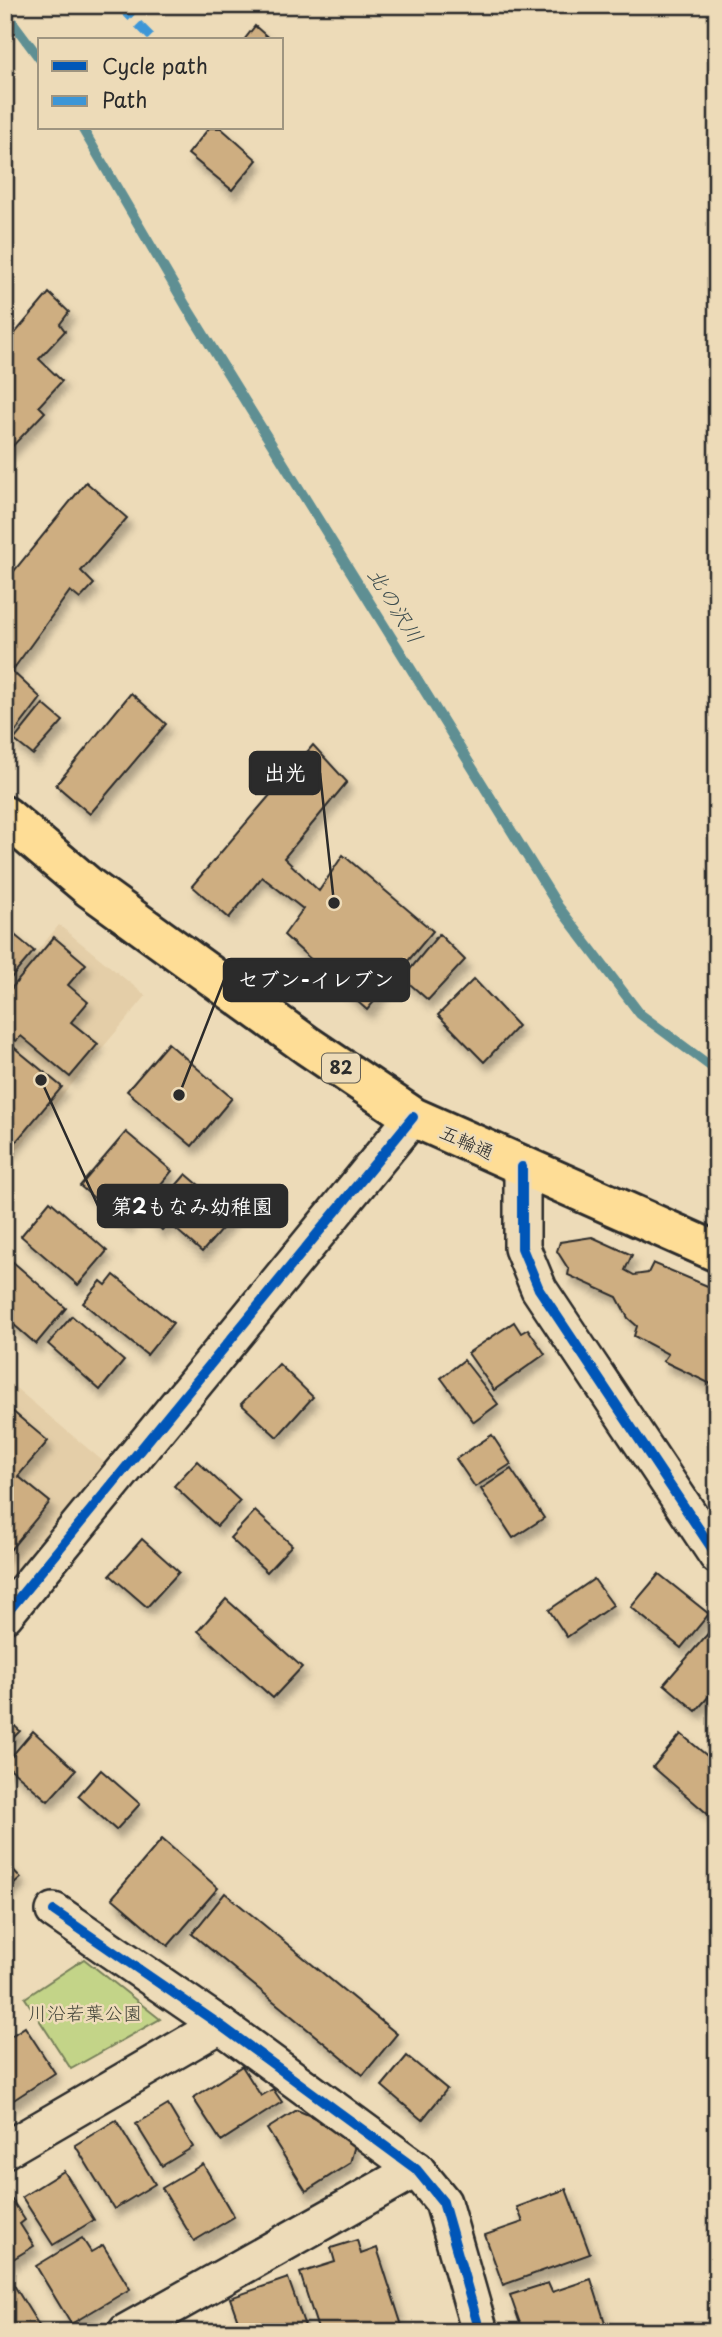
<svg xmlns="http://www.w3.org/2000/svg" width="722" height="2337" font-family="'Playpen Sans','Klee One',sans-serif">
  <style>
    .built { fill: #e4cea8 }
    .green { fill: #c3d488; stroke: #77805a; stroke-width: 2 }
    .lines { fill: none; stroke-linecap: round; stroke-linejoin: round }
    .stream { stroke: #5e8f93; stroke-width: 10 }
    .building { fill: #ceae81; stroke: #2b2b2b; stroke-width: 2; filter: url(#shadow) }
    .minor-casing { stroke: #2b2b2b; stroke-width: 40 }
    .primary-casing { stroke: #2b2b2b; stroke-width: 44 }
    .minor { stroke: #eddbb8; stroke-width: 35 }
    .primary { stroke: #fedd96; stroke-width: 38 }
    .quiet { stroke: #3c96d7; stroke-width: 9; stroke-dasharray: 18 9; stroke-linecap: butt }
    .cycleway-casing { stroke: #eddbb8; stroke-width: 15 }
    .cycleway { stroke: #0057b8; stroke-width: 10 }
    .labels { text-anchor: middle; stroke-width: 5; stroke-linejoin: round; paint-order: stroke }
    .shield { fill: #eddbb8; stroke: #656055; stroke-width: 2 }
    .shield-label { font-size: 18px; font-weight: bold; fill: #2b2b2b }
    .street-label { font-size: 19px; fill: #2b2b2b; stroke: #eddbb8 }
    .park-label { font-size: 19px; fill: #424439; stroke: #eddbb8 }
    .water-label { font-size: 21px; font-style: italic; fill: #3c4c4e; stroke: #eddbb8 }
    .leader { fill: none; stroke: #2b2b2b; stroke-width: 2.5 }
    .callout-dot { fill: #2b2b2b; stroke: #eddbb8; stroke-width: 2.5 }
    .callout { fill: #2b2b2b; stroke: #2b2b2b; stroke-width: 2.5 }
    .callout-label { font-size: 21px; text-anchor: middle; font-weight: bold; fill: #fff }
  </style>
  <defs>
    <filter id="shadow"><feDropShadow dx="4.5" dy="8" stdDeviation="3.5" flood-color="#0004"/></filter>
  </defs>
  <rect width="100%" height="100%" fill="#eddbb8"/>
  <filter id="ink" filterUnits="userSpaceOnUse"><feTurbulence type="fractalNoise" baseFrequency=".0143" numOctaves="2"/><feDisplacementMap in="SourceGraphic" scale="14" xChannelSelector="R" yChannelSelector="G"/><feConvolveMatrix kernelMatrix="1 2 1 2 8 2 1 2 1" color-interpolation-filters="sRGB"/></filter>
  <g filter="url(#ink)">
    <g class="built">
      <path d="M 59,925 L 146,996 L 5,1164 L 5,989 Z"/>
      <path d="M 5,1379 L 117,1473 L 5,1598 Z"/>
    </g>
    <path class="green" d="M 84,1959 L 160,2019 L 71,2069 L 25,1998 Z"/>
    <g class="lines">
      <g class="stream">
        <path d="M 5,12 L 40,59"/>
        <path d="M 82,128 L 186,306 L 558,906 L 640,1014 L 717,1071"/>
      </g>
    </g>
    <g class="building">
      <path d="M 255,26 L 271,40 L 244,40 Z"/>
      <path d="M 209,128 L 221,128 L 257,160 L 232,190 L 188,154 Z"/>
      <path d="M 49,293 L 69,312 L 60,324 L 65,331 L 39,359 L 62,381 L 39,406 L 45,412 L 5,454 L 5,345 Z"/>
      <path d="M 86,482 L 127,518 L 81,571 L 94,584 L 80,599 L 70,591 L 12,671 L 41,698 L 15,732 L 5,724 L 5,582 Z"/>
      <path d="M 131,693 L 166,724 L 90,814 L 56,785 Z"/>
      <path d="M 43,704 L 63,721 L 33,755 L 14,740 Z"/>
      <path d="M 313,745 L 347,782 L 284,858 L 319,891 L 343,855 L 433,931 L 367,1010 L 284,935 L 303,909 L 262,877 L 229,918 L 192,886 Z"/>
      <path d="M 5,927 L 34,951 L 5,985 Z"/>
      <path d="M 439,934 L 465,960 L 428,1000 L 403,978 Z"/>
      <path d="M 54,937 L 86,964 L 68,985 L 88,1002 L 71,1022 L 98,1044 L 70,1077 L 21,1036 L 16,1041 L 5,1032 L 5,996 Z"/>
      <path d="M 474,979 L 518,1026 L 484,1062 L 438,1015 Z"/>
      <path d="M 5,1040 L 62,1087 L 9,1150 L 5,1146 Z"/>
      <path d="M 168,1043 L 232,1098 L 192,1146 L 127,1091 Z"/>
      <path d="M 126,1132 L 172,1171 L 126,1225 L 80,1186 Z"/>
      <path d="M 186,1174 L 234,1215 L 202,1252 L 169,1223 L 162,1230 L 149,1217 Z"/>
      <path d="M 50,1201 L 107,1251 L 78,1285 L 21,1236 Z"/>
      <path d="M 592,1237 L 632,1255 L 625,1270 L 634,1275 L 648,1273 L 653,1263 L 717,1290 L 717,1387 L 663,1361 L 668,1354 L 634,1336 L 637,1326 L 628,1318 L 617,1297 L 568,1275 L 569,1270 L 557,1251 L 560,1242 Z"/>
      <path d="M 5,1255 L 66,1308 L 36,1344 L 5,1317 Z"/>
      <path d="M 114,1275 L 173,1323 L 147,1355 L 83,1303 L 101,1281 L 106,1285 Z"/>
      <path d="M 72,1316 L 124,1361 L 100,1390 L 48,1344 Z"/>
      <path d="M 514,1322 L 521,1333 L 528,1329 L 545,1354 L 494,1390 L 468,1353 Z"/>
      <path d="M 464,1360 L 498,1404 L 474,1422 L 441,1378 Z"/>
      <path d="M 279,1364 L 313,1397 L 277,1437 L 241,1404 Z"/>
      <path d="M 5,1405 L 48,1441 L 18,1476 L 50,1502 L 6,1555 Z"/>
      <path d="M 492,1435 L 511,1464 L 475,1487 L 456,1459 Z"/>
      <path d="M 197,1461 L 240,1501 L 217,1526 L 174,1486 Z"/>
      <path d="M 511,1469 L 544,1518 L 513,1538 L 481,1489 Z"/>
      <path d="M 255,1511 L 292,1545 L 267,1572 L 230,1538 Z"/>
      <path d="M 142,1539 L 179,1572 L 147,1607 L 110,1575 Z"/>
      <path d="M 659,1574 L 709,1614 L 681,1648 L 631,1607 Z"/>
      <path d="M 594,1579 L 613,1605 L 567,1637 L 549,1610 Z"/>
      <path d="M 226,1599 L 302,1667 L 273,1698 L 198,1631 Z"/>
      <path d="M 712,1629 L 717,1633 L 717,1687 L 696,1711 L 664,1684 Z"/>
      <path d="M 5,1717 L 20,1731 L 5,1746 Z"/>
      <path d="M 33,1731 L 76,1770 L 48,1801 L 5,1764 Z"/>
      <path d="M 681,1734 L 717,1764 L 717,1822 L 653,1767 Z"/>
      <path d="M 101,1770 L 140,1804 L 116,1830 L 78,1796 Z"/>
      <path d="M 162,1839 L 218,1888 L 168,1946 L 112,1898 Z"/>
      <path d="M 5,1861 L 21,1878 L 5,1892 Z"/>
      <path d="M 225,1893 L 397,2034 L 363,2075 L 192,1934 Z"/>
      <path d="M 25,2027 L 55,2073 L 9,2103 L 5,2098 L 5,2040 Z"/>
      <path d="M 407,2056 L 447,2089 L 422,2120 L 382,2086 Z"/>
      <path d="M 242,2066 L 261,2096 L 273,2089 L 282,2102 L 221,2141 L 193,2098 Z"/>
      <path d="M 168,2105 L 193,2147 L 162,2166 L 136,2124 Z"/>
      <path d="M 297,2110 L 347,2132 L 355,2145 L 350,2163 L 306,2191 L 267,2129 Z"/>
      <path d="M 116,2120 L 155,2184 L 114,2209 L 75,2145 Z"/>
      <path d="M 203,2164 L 234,2217 L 194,2241 L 162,2188 Z"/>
      <path d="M 64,2171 L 94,2220 L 53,2245 L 22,2197 Z"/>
      <path d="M 566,2189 L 590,2254 L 503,2285 L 485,2235 L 523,2222 L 517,2207 Z"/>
      <path d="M 12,2200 L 25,2220 L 20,2224 L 34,2246 L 5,2264 L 5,2204 Z"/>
      <path d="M 82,2238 L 91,2252 L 103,2245 L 130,2289 L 71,2324 L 36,2266 Z"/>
      <path d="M 357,2240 L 361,2254 L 377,2248 L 404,2332 L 319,2332 L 300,2273 L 335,2262 L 331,2248 Z"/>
      <path d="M 288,2278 L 307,2332 L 242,2332 L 230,2298 Z"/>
      <path d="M 591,2279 L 608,2332 L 523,2332 L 510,2295 L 548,2283 L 552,2292 Z"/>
      <path d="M 12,2282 L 43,2332 L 5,2332 L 5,2287 Z"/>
    </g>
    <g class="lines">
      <g class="minor-casing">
        <g id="minor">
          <path d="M 522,1167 L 522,1248 L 539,1289 L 717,1556"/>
          <path d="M 5,1615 L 413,1117"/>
          <path d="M 54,1911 L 220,2025 L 416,2169 L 443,2202 L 480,2332"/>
          <path d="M 5,2150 L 220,2025"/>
          <path d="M 126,2332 L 416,2169"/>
        </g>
      </g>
      <g class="primary-casing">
        <path id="primary" d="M 5,816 L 90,888 L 308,1046 L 413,1117 L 717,1252"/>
      </g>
      <use href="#minor" class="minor"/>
      <use href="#primary" class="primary"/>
      <path class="quiet" d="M 119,5 L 154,40"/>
      <g class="cycleway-casing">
        <g id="cycleway">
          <path d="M 522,1167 L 522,1248 L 539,1289 L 717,1556"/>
          <path d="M 5,1615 L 413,1117"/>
          <path d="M 54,1911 L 220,2025 L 416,2169 L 443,2202 L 480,2332"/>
        </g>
      </g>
      <use href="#cycleway" class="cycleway"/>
    </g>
  </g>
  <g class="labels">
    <rect class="shield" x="322" y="1053.5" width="38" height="29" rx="5"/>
    <g class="shield-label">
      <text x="341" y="1074">82</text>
    </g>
    <g class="street-label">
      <text transform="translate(467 1142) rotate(24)" y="7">五輪通</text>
    </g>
    <g class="park-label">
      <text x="85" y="2020">川沿若葉公園</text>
    </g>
    <g class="water-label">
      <text transform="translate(395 606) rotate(58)" y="7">北の沢川</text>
    </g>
  </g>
  <path class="leader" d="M334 903L320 773M179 1095L224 980M41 1080L98 1206"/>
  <g class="callout-dot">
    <circle cx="334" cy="903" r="7"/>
    <circle cx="179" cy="1095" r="7"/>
    <circle cx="41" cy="1080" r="7"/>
  </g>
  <g class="callout">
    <rect x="250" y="752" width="70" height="42" rx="7"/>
    <rect x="224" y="959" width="185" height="42" rx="7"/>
    <rect x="98" y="1185" width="189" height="42" rx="7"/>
  </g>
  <g class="callout-label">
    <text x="285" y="780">出光</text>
    <text x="316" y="987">セブン-イレブン</text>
    <text x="192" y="1214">第2もなみ幼稚園</text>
  </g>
  <rect width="722" height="2337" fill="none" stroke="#eddbb8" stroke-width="28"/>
  <rect x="14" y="14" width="694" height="2309" fill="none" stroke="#2b2b2b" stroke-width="2.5" filter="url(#ink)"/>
  <rect x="38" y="38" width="245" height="91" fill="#eddbb8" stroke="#9f9580" stroke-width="2"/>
  <rect x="52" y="61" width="35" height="10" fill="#0057b8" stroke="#9f9580" stroke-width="2"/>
  <text x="102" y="74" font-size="21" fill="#2b2b2b">Cycle path</text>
  <rect x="52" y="96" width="35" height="10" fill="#3c96d7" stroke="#9f9580" stroke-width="2"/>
  <text x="102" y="108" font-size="21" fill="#2b2b2b">Path</text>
</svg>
